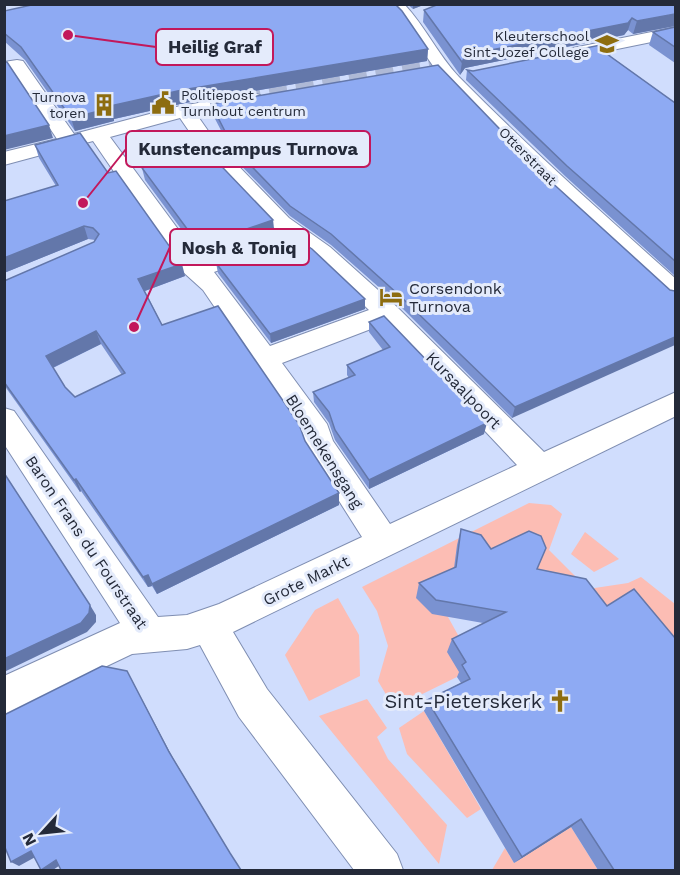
<svg xmlns="http://www.w3.org/2000/svg" width="680" height="875" font-family="'Work Sans',sans-serif">
  <style>
    .green { fill: #fcbdb4 }
    .lines { fill: none; stroke-linecap: round; stroke-linejoin: round }
    .minor-tunnel { stroke: #aeb9d6; stroke-width: 18; stroke-dasharray: 18 9; stroke-linecap: butt }
    .minor-casing { stroke: #7f8eb2; stroke-width: 2 }
    .minor { fill: #fff; fill-rule: evenodd }
    .wall { fill: #7a92d1; fill-rule: evenodd }
    .shaded-wall { fill: #6377aa }
    .building { fill: #8eaaf3; stroke: #6377aa; stroke-width: 1.5; fill-rule: evenodd }
    .labels { text-anchor: middle; stroke-width: 6; stroke-linejoin: round; paint-order: stroke }
    .far-poi-label { font-size: 14px; fill: #242a39; stroke: #e4ebfb; text-anchor: end }
    .far-street-label { font-size: 14px; fill: #242a39; stroke: #e4ebfb }
    .poi-label { font-size: 16px; fill: #242a39; stroke: #e4ebfb; text-anchor: start }
    .street-label { font-size: 16px; fill: #242a39; stroke: #e4ebfb }
    .near-poi-label { font-size: 20px; fill: #242a39; stroke: #e4ebfb; text-anchor: end }
    .leader { fill: none; stroke: #c2185b; stroke-width: 2 }
    .callout-dot { fill: #c2185b; stroke: #e4ebfb; stroke-width: 2 }
    .callout { fill: #e4ebfb; stroke: #c2185b; stroke-width: 2 }
    .callout-label { font-size: 18px; text-anchor: middle; font-weight: bold; fill: #242a39 }
  </style>
  <rect width="100%" height="100%" fill="#d0ddfd"/>
  <g class="green">
    <path d="M 529,503 L 551,505 L 562,514 L 549,550 L 588,589 L 628,583 L 641,577 L 675,604 L 675,666 L 590,624 L 448,617 L 463,644 L 461,675 L 394,708 L 378,681 L 388,646 L 377,611 L 362,587 Z"/>
    <path d="M 585,532 L 619,559 L 594,572 L 571,554 Z"/>
    <path d="M 338,598 L 359,635 L 360,676 L 309,701 L 285,655 L 315,610 Z"/>
    <path d="M 367,699 L 387,728 L 377,737 L 388,759 L 447,825 L 439,864 L 319,716 Z"/>
    <path d="M 424,711 L 481,809 L 467,818 L 407,754 L 399,728 Z"/>
    <path d="M 571,827 L 598,870 L 492,870 L 505,848 L 514,863 Z"/>
  </g>
  <g class="lines">
    <path class="minor-tunnel" d="M 216,101 L 438,61"/>
    <g class="minor-casing">
      <g id="minor">
        <path d="M 386,4 L 404,4 C 425,26 438,55 459,77 C 528,147 602,213 676,279 L 676,301 L 667,299 L 547,188 L 444,82 L 403,22 Z"/>
        <path d="M 676,27 L 676,37 L 573,58 L 567,57 L 564,53 L 567,49 L 573,48 Z"/>
        <path d="M 17,60 L 23,61 L 74,134 L 176,107 L 253,93 L 260,95 L 263,99 L 260,103 L 197,115 L 218,145 L 289,218 L 330,247 L 397,307 L 544,452 L 676,392 L 676,416 L 233,632 L 267,689 L 397,854 L 403,870 L 354,870 L 239,717 L 200,645 L 187,649 L 132,654 L 4,715 L 4,676 L 120,623 L 4,444 L 4,408 L 14,411 L 158,617 L 187,615 L 219,604 L 362,537 L 308,452 L 302,435 L 203,290 L 182,271 L 93,141 L 4,165 L 4,152 L 57,139 L 12,71 L 4,73 L 4,62 ZM 180,118 L 204,153 L 279,233 L 200,259 L 110,137 ZM 294,243 L 314,257 L 369,310 L 270,346 L 214,272 ZM 384,324 L 517,465 L 390,524 L 333,441 L 327,424 L 282,363 Z"/>
      </g>
    </g>
    <use href="#minor" class="minor"/>
  </g>
  <g class="wall">
    <path d="M 407,4 L 426,4 L 413,9 Z"/>
    <path d="M 675,4 L 675,26 L 633,34 L 628,30 L 624,35 L 465,68 L 460,75 L 423,22 L 424,10 Z"/>
    <path d="M 4,11 L 428,49 L 427,61 L 185,103 L 114,119 L 114,121 L 75,131 L 25,60 L 4,41 Z"/>
    <path d="M 675,27 L 675,63 L 649,45 L 653,32 Z"/>
    <path d="M 612,52 L 610,56 L 675,103 L 675,276 L 565,176 L 466,80 L 467,70 L 473,71 Z"/>
    <path d="M 211,104 L 548,179 L 670,290 L 512,418 L 399,305 L 331,245 L 290,216 L 227,151 L 226,140 L 213,115 Z"/>
    <path d="M 35,145 L 108,173 L 185,276 L 145,291 L 162,325 L 305,441 L 339,505 L 157,594 L 152,586 L 148,587 L 81,491 L 80,492 L 4,385 L 4,281 L 94,242 L 95,240 L 88,239 L 4,273 L 4,201 L 56,186 L 39,158 ZM 101,344 L 122,375 L 75,397 L 65,387 L 53,368 Z"/>
    <path d="M 142,168 L 273,220 L 274,232 L 201,256 L 145,180 Z"/>
    <path d="M 216,263 L 365,309 L 271,343 L 218,273 Z"/>
    <path d="M 369,322 L 484,434 L 369,489 L 335,440 L 329,423 L 314,402 L 313,392 L 349,378 L 347,375 L 347,365 L 383,350 L 369,332 Z"/>
    <path d="M 461,529 L 491,549 L 537,569 L 675,870 L 598,870 L 571,827 L 514,863 L 424,711 L 427,700 L 461,683 L 457,677 L 459,672 L 447,652 L 452,639 L 483,623 L 432,614 L 416,598 L 419,583 L 454,568 L 457,545 Z"/>
  </g>
  <g class="shaded-wall">
    <path d="M 413,4 L 426,4 L 413,9 Z"/>
    <path d="M 675,14 L 675,26 L 633,34 L 637,21 Z"/>
    <path d="M 632,18 L 628,30 L 624,35 L 465,68 L 460,75 L 462,62 L 466,55 Z"/>
    <path d="M 615,42 L 612,52 L 604,64 L 607,54 Z"/>
    <path d="M 428,49 L 427,61 L 185,103 L 114,119 L 114,121 L 75,131 L 71,118 L 110,106 L 182,90 Z"/>
    <path d="M 49,125 L 53,138 L 4,150 L 4,136 Z"/>
    <path d="M 273,220 L 274,232 L 201,256 L 199,245 Z"/>
    <path d="M 84,226 L 88,239 L 4,273 L 4,258 Z"/>
    <path d="M 182,264 L 185,276 L 142,292 L 138,279 Z"/>
    <path d="M 365,299 L 365,309 L 271,343 L 270,334 Z"/>
    <path d="M 96,331 L 101,344 L 52,368 L 46,356 Z"/>
    <path d="M 675,337 L 675,345 L 512,418 L 515,407 Z"/>
    <path d="M 487,423 L 484,434 L 369,489 L 369,480 Z"/>
    <path d="M 76,479 L 81,491 L 80,492 L 74,480 Z"/>
    <path d="M 339,493 L 339,505 L 157,594 L 152,584 Z"/>
    <path d="M 148,575 L 152,586 L 148,587 L 143,577 Z"/>
    <path d="M 90,605 L 96,615 L 96,622 L 87,632 L 4,672 L 4,659 Z"/>
    <path d="M 127,671 L 173,758 L 230,853 L 169,752 Z"/>
    <path d="M 581,819 L 571,827 L 514,863 L 522,857 Z"/>
    <path d="M 31,851 L 39,855 L 19,866 L 11,862 Z"/>
    <path d="M 56,860 L 63,863 L 53,870 L 41,870 Z"/>
  </g>
  <g class="building">
    <path d="M 36,4 L 395,4 L 402,11 L 428,49 L 182,90 L 110,106 L 111,108 L 71,118 L 21,47 L 4,33 L 4,11 Z"/>
    <path d="M 439,4 L 675,4 L 675,14 L 637,21 L 632,18 L 628,23 L 466,55 L 462,62 L 424,10 Z"/>
    <path d="M 675,27 L 675,47 L 653,32 Z"/>
    <path d="M 615,42 L 607,54 L 675,103 L 675,261 L 567,166 L 467,70 L 473,71 Z"/>
    <path d="M 4,62 L 7,62 L 49,125 L 4,136 Z"/>
    <path d="M 438,65 L 548,179 L 670,290 L 675,291 L 675,337 L 515,407 L 399,295 L 331,234 L 290,206 L 226,140 L 229,139 L 211,104 Z"/>
    <path d="M 80,133 L 108,173 L 116,171 L 182,264 L 138,279 L 162,325 L 218,306 L 299,424 L 305,441 L 339,493 L 152,584 L 148,575 L 143,577 L 76,479 L 74,480 L 4,382 L 4,281 L 94,242 L 99,234 L 93,228 L 84,226 L 4,258 L 4,201 L 58,185 L 35,145 ZM 96,331 L 125,373 L 75,397 L 65,387 L 46,356 Z"/>
    <path d="M 204,148 L 273,220 L 199,245 L 142,168 Z"/>
    <path d="M 293,236 L 312,249 L 365,299 L 270,334 L 216,263 Z"/>
    <path d="M 384,316 L 487,423 L 369,480 L 335,430 L 329,412 L 313,392 L 355,375 L 347,365 L 390,347 L 369,322 Z"/>
    <path d="M 4,473 L 90,605 L 89,613 L 81,623 L 4,659 Z"/>
    <path d="M 461,529 L 481,535 L 491,549 L 529,531 L 541,536 L 546,548 L 537,569 L 586,579 L 607,606 L 634,589 L 675,638 L 675,870 L 614,870 L 581,819 L 522,857 L 427,700 L 470,679 L 462,665 L 466,662 L 452,639 L 506,612 L 436,600 L 419,583 L 456,567 Z"/>
    <path d="M 102,666 L 127,671 L 169,752 L 230,853 L 241,870 L 61,870 L 56,860 L 41,870 L 31,851 L 11,862 L 4,845 L 4,715 Z"/>
  </g>
  <defs>
    <g id="school-bare" transform="scale(1.8)"><path d="M0-5L7-2L0 1L-7-2ZM-4 1L0 2.5L4 1V4Q0 6-4 4Z" fill="#8d6d10" stroke="#e4ebfb" stroke-width="2.5" paint-order="stroke"/></g>
    <g id="civic-bare" transform="scale(1.8)"><path d="M-.6-6.5H3V-4.5H.6V-3L4-1V1h2V6H-6V1h2V-1L-.6-3ZM-1.2 2.5V6h2.4V2.5Z" fill="#8d6d10" stroke="#e4ebfb" stroke-width="2.5" paint-order="stroke"/></g>
    <g id="building-bare" transform="scale(1.8)"><path d="M-4-6H4V6H1V3H-1V6H-4ZM-2.5-4.3h1.7v1.8h-1.7ZM.8-4.3h1.7v1.8H.8ZM-2.5-1h1.7V.8h-1.7ZM.8-1h1.7V.8H.8Z" fill="#8d6d10" stroke="#e4ebfb" stroke-width="2.5" paint-order="stroke"/></g>
    <g id="hotel-bare" transform="scale(1.8)"><path d="M-6-4.5h1.5V1H6V5H4.5V3h-9V5H-6ZM-4 0a1.8 1.8 0 1 1 3.6 0ZM.5 0V-2.5h3Q6-2.5 6 0Z" fill="#8d6d10" stroke="#e4ebfb" stroke-width="2.5" paint-order="stroke"/></g>
    <g id="church-bare" transform="scale(1.8)"><path d="M-1.2-6h2.4v3.5h3.3v2.4h-3.3V6h-2.4V-.1h-3.3v-2.4h3.3Z" fill="#8d6d10" stroke="#e4ebfb" stroke-width="2.5" paint-order="stroke"/></g>
  </defs>
  <g fill-rule="evenodd">
    <use href="#school-bare" x="607" y="44"/>
    <use href="#civic-bare" x="163" y="103"/>
    <use href="#building-bare" x="104" y="105"/>
    <use href="#hotel-bare" x="391" y="297"/>
    <use href="#church-bare" x="560" y="701"/>
  </g>
  <g class="labels">
    <g class="far-poi-label">
      <text x="589" y="41">Kleuterschool<tspan x="589" dy="16">Sint-Jozef College</tspan></text>
      <text x="181" y="100" text-anchor="start">Politiepost<tspan x="181" dy="16">Turnhout centrum</tspan></text>
      <text x="86" y="102">Turnova<tspan x="86" dy="16">toren</tspan></text>
    </g>
    <g class="far-street-label">
      <text transform="translate(528 156) rotate(45)" y="5">Otterstraat</text>
    </g>
    <g class="poi-label">
      <text x="409" y="294">Corsendonk<tspan x="409" dy="18">Turnova</tspan></text>
    </g>
    <g class="street-label">
      <text transform="translate(464 390) rotate(46)" y="6">Kursaalpoort</text>
      <text transform="translate(325 451) rotate(58)" y="6">Bloemekensgang</text>
      <text transform="translate(87 542) rotate(56)" y="6">Baron Frans du Fourstraat</text>
      <text transform="translate(306 580) rotate(-26)" y="6">Grote Markt</text>
    </g>
    <g class="near-poi-label">
      <text x="542" y="708">Sint-Pieterskerk</text>
    </g>
  </g>
  <path class="leader" d="M68 35L156 47M83 203L126 149M134 327L170 247"/>
  <g class="callout-dot">
    <circle cx="68" cy="35" r="6"/>
    <circle cx="83" cy="203" r="6"/>
    <circle cx="134" cy="327" r="6"/>
  </g>
  <g class="callout">
    <rect x="156" y="29" width="117" height="36" rx="6"/>
    <rect x="126" y="131" width="244" height="36" rx="6"/>
    <rect x="170" y="229" width="139" height="36" rx="6"/>
  </g>
  <g class="callout-label">
    <text x="215" y="53">Heilig Graf</text>
    <text x="248" y="155">Kunstencampus Turnova</text>
    <text x="239" y="254">Nosh &amp; Toniq</text>
  </g>
  <rect width="680" height="875" fill="none" stroke="#242a39" stroke-width="12"/>
  <g transform="translate(42 833) rotate(243)" stroke="#e4ebfb" stroke-width="4.5" paint-order="stroke">
  <path d="M0-4.5L10 22L0 15L-10 22Z" fill="#242a39"/>
  <text y="-9" font-size="16" font-weight="bold" text-anchor="middle" fill="#242a39">N</text>
  </g>
</svg>
